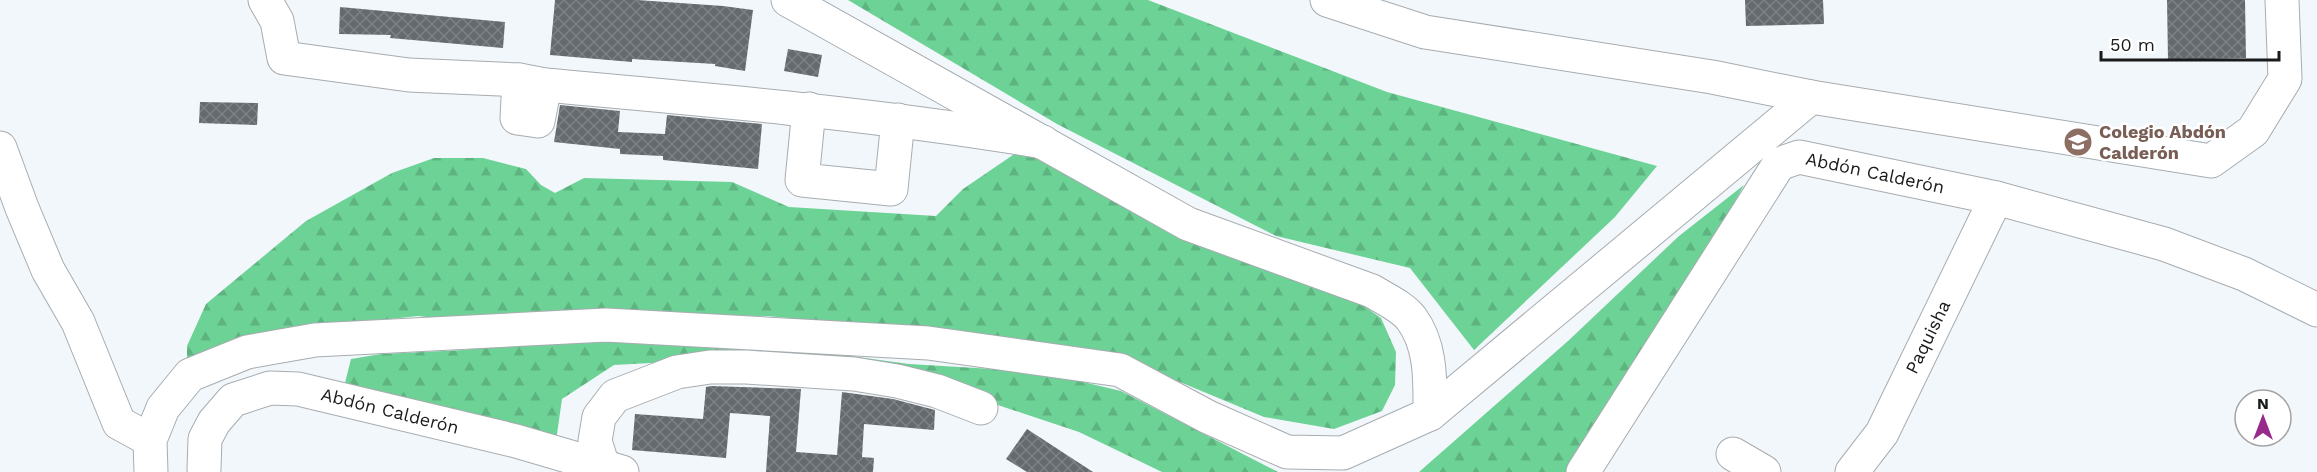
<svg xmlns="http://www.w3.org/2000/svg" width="2317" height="472" font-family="'Work Sans',sans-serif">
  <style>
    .forest { fill: url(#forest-firs) }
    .building { fill: url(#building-cross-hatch) }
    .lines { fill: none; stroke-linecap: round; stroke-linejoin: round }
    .minor-casing { stroke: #a7acb0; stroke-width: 35 }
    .minor { stroke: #fff; stroke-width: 33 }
    .labels { text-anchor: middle; stroke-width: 5; stroke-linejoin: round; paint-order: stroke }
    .education-label { font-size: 18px; font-weight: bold; fill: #785e54; stroke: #fff; text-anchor: start }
    .street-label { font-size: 18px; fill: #181a1c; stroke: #fff }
  </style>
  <defs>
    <pattern id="forest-firs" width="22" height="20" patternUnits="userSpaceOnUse" patternTransform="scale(1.5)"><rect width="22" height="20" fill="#6dd295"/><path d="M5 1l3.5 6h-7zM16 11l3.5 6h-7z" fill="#5eb480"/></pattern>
    <pattern id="building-cross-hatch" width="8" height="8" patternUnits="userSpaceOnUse" patternTransform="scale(1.5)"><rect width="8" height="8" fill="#656a6e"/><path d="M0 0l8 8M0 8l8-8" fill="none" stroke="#7e8285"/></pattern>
  </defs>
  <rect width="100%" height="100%" fill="#f2f7fb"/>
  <g class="forest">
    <path d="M 848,0 L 1148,0 L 1387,92 L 1657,166 L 1615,217 L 1474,350 L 1410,268 L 1276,236 L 1057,124 Z"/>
    <path d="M 1026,146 L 1351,297 L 1381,318 L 1396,352 L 1395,385 L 1382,411 L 1334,429 L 1264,417 L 1151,370 L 855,324 L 767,316 L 591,315 L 469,322 L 418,316 L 363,322 L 187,361 L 187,346 L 206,304 L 306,221 L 392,173 L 434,158 L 483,158 L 526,169 L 541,185 L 555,193 L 584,178 L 732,182 L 789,207 L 936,216 L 963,189 Z"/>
    <path d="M 1744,185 L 1651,354 L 1569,472 L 1419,472 L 1568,341 L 1679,236 Z"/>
    <path d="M 652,337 L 813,351 L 909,364 L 1041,372 L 1121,391 L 1278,472 L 1162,472 L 1079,432 L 902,373 L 761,357 L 614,365 L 562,399 L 556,441 L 344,387 L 351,359 L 381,354 L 464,350 L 534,340 Z"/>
  </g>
  <g class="building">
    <path d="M 555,0 L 637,0 L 723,6 L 753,10 L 745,71 L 715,66 L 715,64 L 632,59 L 632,62 L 550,55 Z"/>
    <path d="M 1745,0 L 1823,0 L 1824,24 L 1746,26 Z"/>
    <path d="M 2167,0 L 2245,0 L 2246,58 L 2168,60 Z"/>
    <path d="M 340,7 L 505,22 L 503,48 L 390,38 L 391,35 L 339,34 Z"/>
    <path d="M 788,49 L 822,55 L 818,77 L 784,71 Z"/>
    <path d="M 200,102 L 258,103 L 257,125 L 199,123 Z"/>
    <path d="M 560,105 L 620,111 L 618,132 L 665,134 L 667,115 L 762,124 L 758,169 L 663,160 L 663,156 L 620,154 L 620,149 L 554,142 Z"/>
    <path d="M 711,386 L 801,389 L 796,452 L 837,455 L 842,392 L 893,399 L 935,410 L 934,430 L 864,424 L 862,457 L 874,458 L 873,472 L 766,472 L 770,416 L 730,413 L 726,458 L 632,450 L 635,414 L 703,419 L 706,387 Z"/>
    <path d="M 1027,429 L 1093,472 L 1027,472 L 1006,459 Z"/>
  </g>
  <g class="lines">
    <g class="minor-casing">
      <g id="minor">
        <path d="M 265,0 L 277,21 L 284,58 L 409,75 L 519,80 L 545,85 C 711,100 878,114 1043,142"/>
        <path d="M 788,0 L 1188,224 L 1372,291 C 1385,299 1401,306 1411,318 C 1432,346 1430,382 1430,414"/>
        <path d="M 1327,0 L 1425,32 L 1712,77 L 1811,97"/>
        <path d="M 519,80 L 517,118 L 538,121 L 545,85"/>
        <path d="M 809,109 L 802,180 L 891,189 L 898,120"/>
        <path d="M 0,148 L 22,208 L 48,270 L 78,322 L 119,423 L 150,440"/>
        <path d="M 1733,454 L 1764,472"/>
        <path d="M 606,467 L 601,460 L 595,441 L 599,417 L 615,396 L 677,372 L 710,367 L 746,367 L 854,374 L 897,381 L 937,391 L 981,408"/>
        <path d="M 204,469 L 205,439 L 214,422 L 233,400 L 270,388 L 298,389 L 516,441 L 622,472"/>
        <path d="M 151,472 L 150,440 L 163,408 L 190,375 L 247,352 L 315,340 L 606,325 L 928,343 L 1120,370 L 1208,417 L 1287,452 L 1343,453 L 1430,414 L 1811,97 L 2211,161 L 2253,131 L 2285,79 L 2282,0"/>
        <path d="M 1583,472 L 1779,164 L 1799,157 L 1996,198 L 2164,244 L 2244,274 L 2317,310"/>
        <path d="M 1852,472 L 1882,433 L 1996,198"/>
      </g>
    </g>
    <use href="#minor" class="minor"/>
  </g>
  <defs>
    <g id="school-disc" transform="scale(1.5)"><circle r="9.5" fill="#8d6e63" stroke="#fff"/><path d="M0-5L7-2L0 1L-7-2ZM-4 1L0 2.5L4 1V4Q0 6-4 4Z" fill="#fff"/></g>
  </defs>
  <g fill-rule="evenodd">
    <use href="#school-disc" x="2078" y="142"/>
  </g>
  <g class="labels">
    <g class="education-label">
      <text x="2099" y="138">Colegio Abdón<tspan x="2099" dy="21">Calderón</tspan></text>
    </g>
    <g class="street-label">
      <text transform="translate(1875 173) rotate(12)" y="6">Abdón Calderón</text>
      <text transform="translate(1928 337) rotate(-64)" y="6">Paquisha</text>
      <text transform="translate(390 411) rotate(14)" y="6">Abdón Calderón</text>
    </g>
  </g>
  <g transform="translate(2263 418)"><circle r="28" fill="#ffffff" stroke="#a3a3a4" stroke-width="1.5"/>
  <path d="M0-4.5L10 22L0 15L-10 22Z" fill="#972a8a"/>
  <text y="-9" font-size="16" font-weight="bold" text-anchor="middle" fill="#181a1c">N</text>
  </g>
  <path d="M2101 51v9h178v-9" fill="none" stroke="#181a1c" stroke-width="3"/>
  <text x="2110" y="51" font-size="18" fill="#181a1c" stroke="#ffffff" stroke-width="4.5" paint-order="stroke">50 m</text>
</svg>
